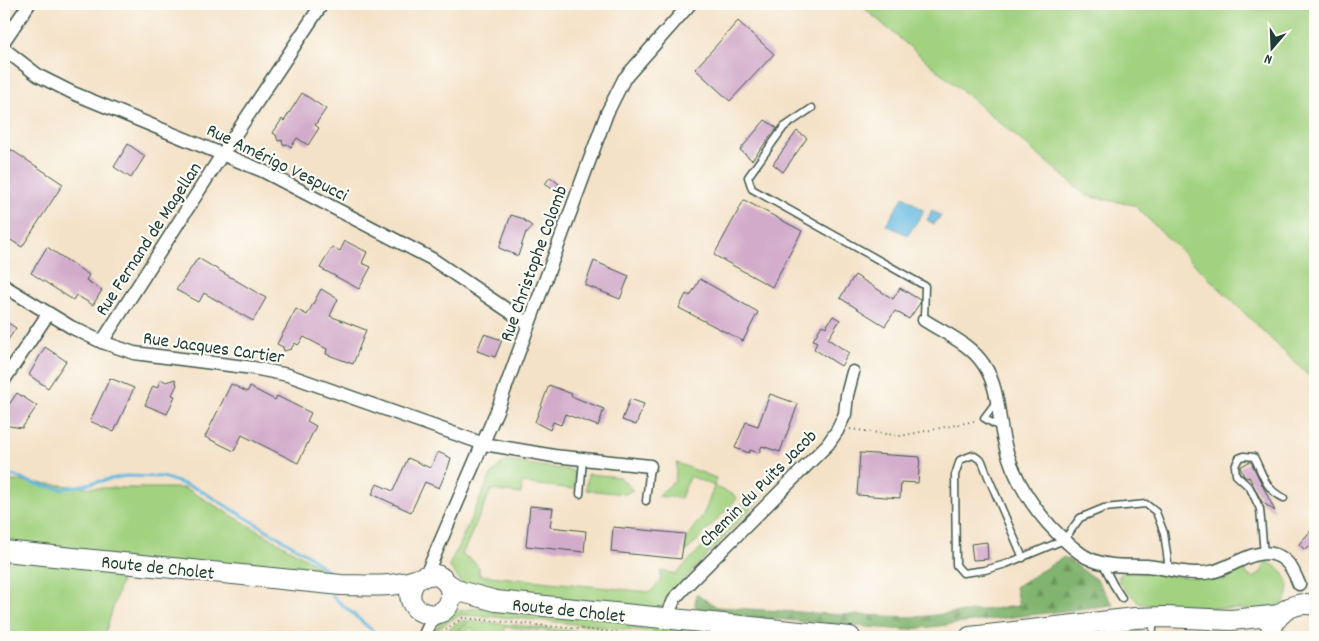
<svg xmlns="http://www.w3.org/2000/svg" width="1319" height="641" font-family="Dekko,sans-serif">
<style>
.grass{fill:#a2d280;stroke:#60885a}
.forest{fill:url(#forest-firs);stroke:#507851}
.water{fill:#65bae1;stroke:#427c8a}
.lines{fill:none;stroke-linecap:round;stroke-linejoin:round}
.stream{stroke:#65bae1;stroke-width:3}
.building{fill:#d2abca}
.lane-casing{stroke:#3f564a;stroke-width:9}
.street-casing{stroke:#3f564a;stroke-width:15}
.primary-casing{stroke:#3f564a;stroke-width:22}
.path{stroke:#3f564a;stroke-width:2;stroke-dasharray:1 4;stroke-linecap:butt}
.lane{stroke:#fff;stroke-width:6}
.street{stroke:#fff;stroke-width:12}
.primary{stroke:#fff;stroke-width:20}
.labels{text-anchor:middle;stroke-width:4.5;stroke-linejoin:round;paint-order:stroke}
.street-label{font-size:19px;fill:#1f3d34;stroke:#fdfcf7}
</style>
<defs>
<pattern id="forest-firs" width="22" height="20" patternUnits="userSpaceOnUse" patternTransform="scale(1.25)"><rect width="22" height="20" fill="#81b46e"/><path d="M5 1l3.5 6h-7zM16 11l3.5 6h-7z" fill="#69945b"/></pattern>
</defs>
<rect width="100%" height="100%" fill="#fdfcf7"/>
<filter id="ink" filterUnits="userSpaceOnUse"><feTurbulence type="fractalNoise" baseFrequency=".02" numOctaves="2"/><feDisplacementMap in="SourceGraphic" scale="10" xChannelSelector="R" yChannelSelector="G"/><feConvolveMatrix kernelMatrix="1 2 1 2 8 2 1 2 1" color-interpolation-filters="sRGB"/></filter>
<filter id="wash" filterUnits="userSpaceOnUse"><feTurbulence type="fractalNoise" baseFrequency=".0096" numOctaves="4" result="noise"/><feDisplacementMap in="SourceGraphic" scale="20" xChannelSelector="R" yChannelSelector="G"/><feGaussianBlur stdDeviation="1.12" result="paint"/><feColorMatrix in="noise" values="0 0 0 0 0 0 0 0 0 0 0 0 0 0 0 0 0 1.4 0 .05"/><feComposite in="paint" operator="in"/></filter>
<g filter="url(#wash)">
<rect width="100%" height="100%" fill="#f4e2c8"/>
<g class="grass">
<path d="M862,4H1315V382L1134,205L1087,196L866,10Z"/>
<path d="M507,461L575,471L574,489L522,483L521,494L491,490L462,555L472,560L479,567V575L650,592L660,582L661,571L676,574L754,492L762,497L677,587L664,604L656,611L484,593L461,582L449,566L490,477L501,464Z"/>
<path d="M677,463L716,478L714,486L734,495L737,499L686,552C684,534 696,527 704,513C708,504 711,495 714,486L690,476L681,498L657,496L675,481Z"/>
<path d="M588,474L620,477L633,490L625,494L586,490Z"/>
<path d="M4,480L95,488H185L339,578H122L104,637H4Z"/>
<path d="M1266,561C1271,564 1276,566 1280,570C1289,577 1292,595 1283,603C1278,608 1271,608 1264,610L1157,606L1139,603L1119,583V576L1123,572C1158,573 1192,579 1226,580L1242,567L1249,576L1254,578L1262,571Z"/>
<path d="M477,608L530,611L785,637H703L516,618L461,615L449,621L434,632C445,612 457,611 477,608Z"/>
<path d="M464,620L633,637H607L505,627L504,637H480L471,628L464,635L466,637H449L468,623H466L447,637H440L457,623Z"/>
<path d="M1124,627L1137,629L1142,632L1144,637H1035Z"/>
<path d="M1196,627L1198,630H1215L1250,635L1252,637H1157L1162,631Z"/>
</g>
<path class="forest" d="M1064,557L1097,580L1113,605L905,630L701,613L695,605L696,594L717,607L829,614L917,617L1019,606L1015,587Z"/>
<g class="water">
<path d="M904,196L924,211L908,235L886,225Z"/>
<path d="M932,210L941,216L934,224L927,220Z"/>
</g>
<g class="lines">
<g class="stream">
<path d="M4,472L35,484L63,489L125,476L163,477L198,489L305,553L331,573"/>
<path d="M332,596L380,637"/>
</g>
</g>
<g id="blocks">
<g class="building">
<path d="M738,21L774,54L730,101L695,69Z"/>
<path d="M302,93L326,109L315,125L319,128L308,145L297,138L291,147L287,144L283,145L282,140L278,141L276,135L273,133L282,119L284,121Z"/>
<path d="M765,120L777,128L752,160L740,150Z"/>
<path d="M797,131L807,138L783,172L773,164Z"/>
<path d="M128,144L145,156L131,178L114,167Z"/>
<path d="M4,145L63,184L22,247L9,239L4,248Z"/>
<path d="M550,177L559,184L554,190L545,184Z"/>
<path d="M744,200L802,231L772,287L714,255Z"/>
<path d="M511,215L521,218L532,226L528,232H526L518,256L499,248Z"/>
<path d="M345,241L367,252L362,263L371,267L359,289L320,268L332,247L340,251Z"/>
<path d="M47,247L89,275L86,280L102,290L93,305L76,295L73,300L31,273Z"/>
<path d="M198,258L266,298L253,321L204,293L199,302L176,290Z"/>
<path d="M594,261L629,276L620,299L585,285Z"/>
<path d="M855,275L893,299L900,288L920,300V303L909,319L895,311L885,326L840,298Z"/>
<path d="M700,279L758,312L743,341L679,308L686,294L690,296Z"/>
<path d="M321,289L338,299L330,316L366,330L353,364L326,354L327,349L304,337L298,345L295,343L291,349L284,351L283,347L277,344L296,309L307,315Z"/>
<path d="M833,316L840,320L828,339L849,353L841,366L814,349L817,342L813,340L822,325L826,327Z"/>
<path d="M4,320L16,328L4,346Z"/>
<path d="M484,334L502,340L495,357L477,351Z"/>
<path d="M45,347L66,361L48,388L29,375Z"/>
<path d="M110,378L134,388L114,432L90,421Z"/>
<path d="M161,379L166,382L175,379L177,385L172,395L175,396L167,414L145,405L153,386L157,388Z"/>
<path d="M231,384L247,392L250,387L275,400L277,396L311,413L307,421L316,426L298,463L242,435L234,451L205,437Z"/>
<path d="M549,385L572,394L571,396L604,409L598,426L565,414L561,425L553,422L550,430L535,422Z"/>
<path d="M17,393L37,406L22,428L4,425V410L7,405L8,406Z"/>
<path d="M770,394L798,404L780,452L762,446L759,453L750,450L749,453L735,448L746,422L758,426Z"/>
<path d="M630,399L644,404L636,425L622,420Z"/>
<path d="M438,452L451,458L448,468L439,488L425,482L411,512L372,494L377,484L393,491L408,458L430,468Z"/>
<path d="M860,453L920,457L918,483L901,482L900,498L857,495Z"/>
<path d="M1249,462H1251L1275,511L1262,502L1249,477L1247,478L1244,476L1240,467Z"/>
<path d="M530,506L553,508L550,527L586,531L584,552L526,546Z"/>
<path d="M1315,526V552L1309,546L1305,550L1299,544Z"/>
<path d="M613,527L685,534L681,559L611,552Z"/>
<path d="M987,542L988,559L973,560L971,544Z"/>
</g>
</g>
</g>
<g filter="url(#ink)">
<use href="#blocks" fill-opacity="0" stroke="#3f564a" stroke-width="1"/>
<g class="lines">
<defs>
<g id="lane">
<path d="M812,108L784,127L748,177L752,189L925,286L924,320"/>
<path d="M996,402L984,418L1001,428"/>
<path d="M580,494L583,460"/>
<path d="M646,501L650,466"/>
<path d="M1264,554L1260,509L1250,488L1236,475L1235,466L1239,458L1244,456L1254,457C1263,474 1265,490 1284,498"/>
<path d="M1023,558L987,474L982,461L973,455L960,460L955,475L956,565L963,573L985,570L1006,564L1064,540L1080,518L1104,508L1146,504L1156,512L1164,533L1169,569"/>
<path d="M1103,564L1113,584L1122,598"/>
<path d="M1152,637L1154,621"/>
</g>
<g id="street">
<path d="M4,41L29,4"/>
<path d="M4,49L39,76L73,93L263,171L432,259L528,324"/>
<path d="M4,286L71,327L102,342L134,353L253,368L288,375L484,444L554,456L650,466"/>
<path d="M924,320C944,333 971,344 984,365C998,386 998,413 1003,437C1012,479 1037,517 1070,545C1075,549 1081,555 1088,558C1108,568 1126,565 1147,566C1168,568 1190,576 1211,572C1232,568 1254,547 1276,555C1289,560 1294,572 1299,584"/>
<path d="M102,342L223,153L322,4"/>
<path d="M4,380L48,314"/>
<path d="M426,575L498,408L607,113L624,79L690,4"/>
<path d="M666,618L675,598L686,586L828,444L837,431L845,414L847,395L853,372"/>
<path d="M424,637L434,615"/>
</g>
<g id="primary">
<path d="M4,551L341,585C365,585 391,588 415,580C425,577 433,570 443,579C448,583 451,590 451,596C447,630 393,612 416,580"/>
<path d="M448,584L459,591L496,601L850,637"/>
<path d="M970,637L1135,618L1165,617L1231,620L1280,615"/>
<path d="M1270,637C1272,614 1293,600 1315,605"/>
</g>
</defs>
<use href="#lane" class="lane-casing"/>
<use href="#street" class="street-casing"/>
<use href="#primary" class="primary-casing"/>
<g class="path">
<path d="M850,429L901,436L975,421"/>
<path d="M438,636L462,618L665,637"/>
</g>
<use href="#lane" class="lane"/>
<use href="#street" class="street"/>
<use href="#primary" class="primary"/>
</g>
</g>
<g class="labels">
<g class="street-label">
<text transform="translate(278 161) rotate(26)" y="7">Rue Amérigo Vespucci</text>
<text transform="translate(147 238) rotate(-57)" y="7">Rue Fernand de Magellan</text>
<text transform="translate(532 263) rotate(-70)" y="7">Rue Christophe Colomb</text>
<text transform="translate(214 346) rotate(8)" y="7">Rue Jacques Cartier</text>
<text transform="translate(757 487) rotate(-45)" y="7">Chemin du Puits Jacob</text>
<text transform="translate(158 566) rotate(6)" y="7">Route de Cholet</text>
<text transform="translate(569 609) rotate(6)" y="7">Route de Cholet</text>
</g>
</g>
<rect width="1319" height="641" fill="none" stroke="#fdfcf7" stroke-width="20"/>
<g transform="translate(1272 48) rotate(199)" stroke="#fdfcf7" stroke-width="4" paint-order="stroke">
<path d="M0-4L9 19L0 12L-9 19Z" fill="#1f3d34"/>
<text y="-8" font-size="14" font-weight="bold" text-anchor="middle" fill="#1f3d34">N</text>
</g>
</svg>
